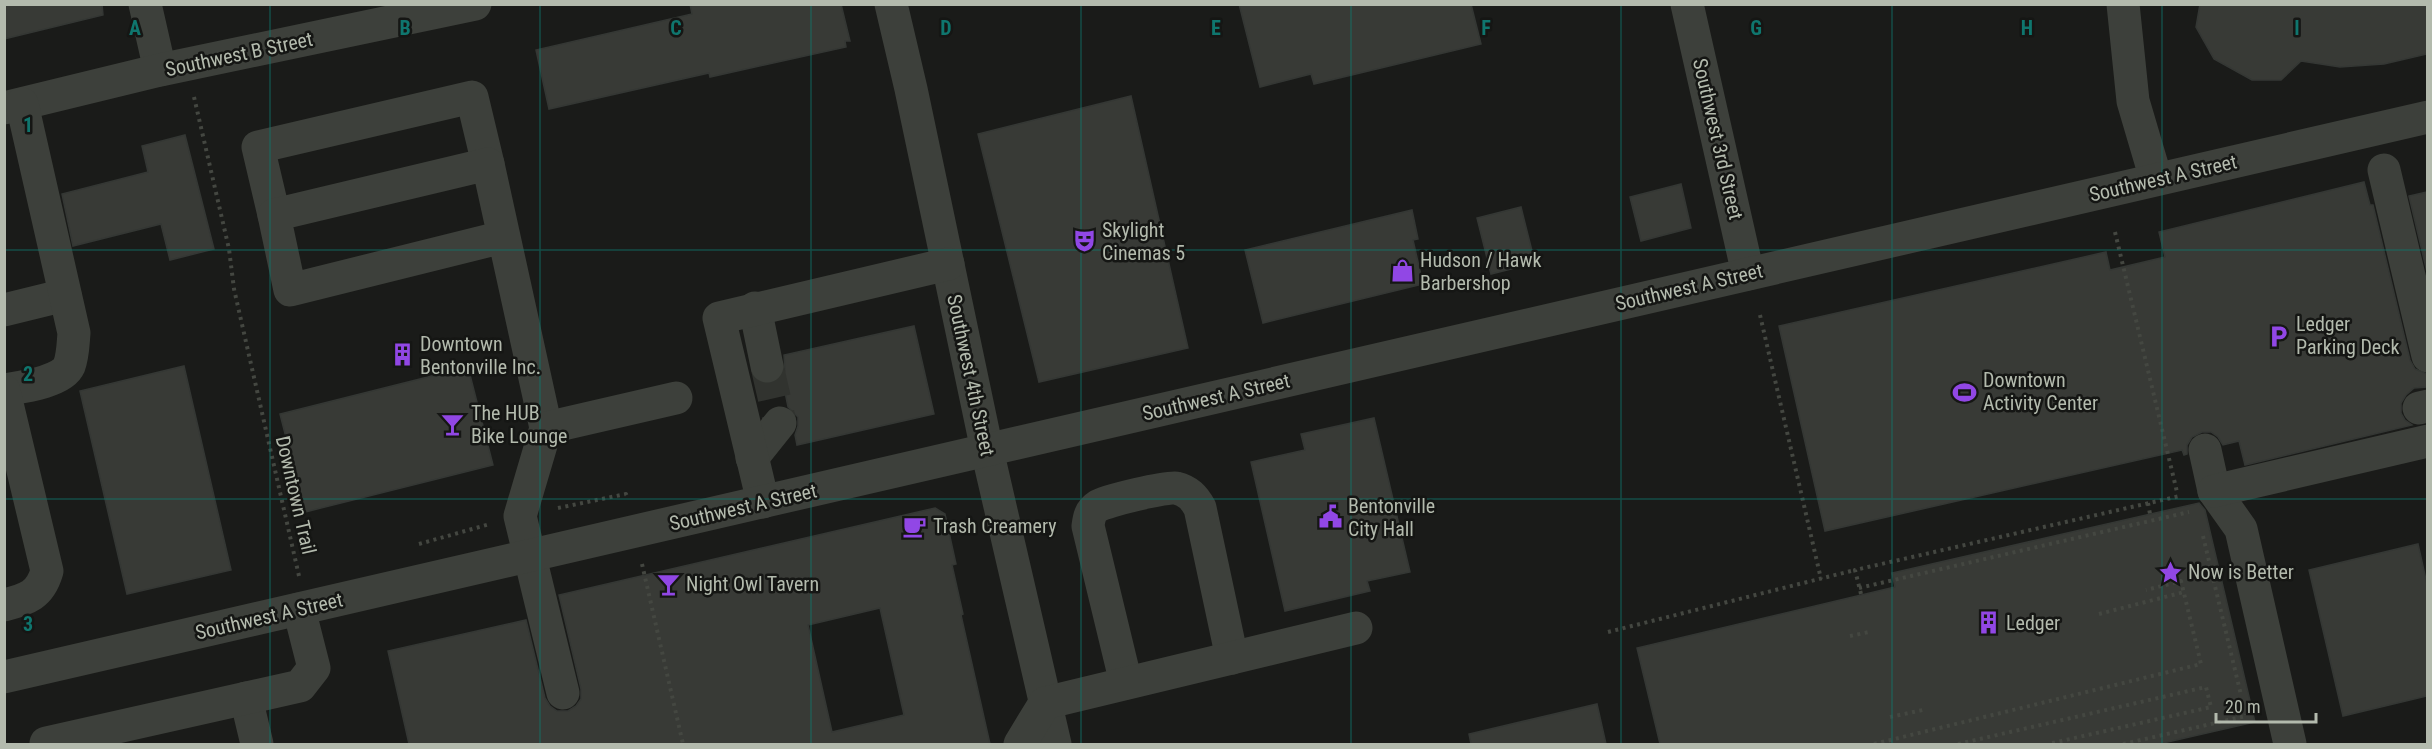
<svg xmlns="http://www.w3.org/2000/svg" width="2432" height="749" font-family="'Roboto Condensed',sans-serif">
<style>
.building{fill:#383a36;stroke:#343734;stroke-width:1.5;fill-rule:evenodd}
.lines{fill:none;stroke-linecap:round;stroke-linejoin:round}
.minor-tunnel{stroke:#31332f;stroke-width:33;stroke-dasharray:33 16;stroke-linecap:butt}
.path{stroke:#444741;stroke-width:4;stroke-dasharray:3 4.5;stroke-linecap:butt}
.minor{stroke:#3d403b;stroke-width:33}
.grid{fill:none;stroke:#0f766e;stroke-width:1.5;stroke-opacity:0.55}
.labels{text-anchor:middle;stroke-width:5;stroke-linejoin:round;paint-order:stroke}
.street-label{font-size:20px;fill:#b3baad;stroke:#151614}
.poi-label{font-size:20px;fill:#b3baad;stroke:#151614;text-anchor:start}
.grid-label{font-size:20px;text-anchor:middle;font-weight:bold;fill:#0f766e;stroke:#151614;stroke-width:5;stroke-linejoin:round;paint-order:stroke}
</style>
<rect width="100%" height="100%" fill="#1a1b19"/>
<g class="building">
<path d="M4,4H102L103,15L4,39Z"/>
<path d="M690,4H841L850,41H845L846,47L710,77L709,73L549,109L536,50L692,14Z"/>
<path d="M1239,4H1471L1481,44L1314,84L1311,74L1260,87Z"/>
<path d="M2200,4H2427V54L2384,64L2340,67L2301,61L2281,80H2252L2214,59L2196,27Z"/>
<path d="M1131,96L1188,348L1039,382L978,134Z"/>
<path d="M185,135L214,249L170,260L161,224L73,246L62,194L148,172L142,146Z"/>
<path d="M2364,182L2370,205H2373L2410,360L2415,369L2427,374V387L2414,388L2406,395L2401,403V413L2405,420L2412,425L2245,465L2239,441L2223,445L2218,437L2211,432H2202L2192,437L2187,445V454L2184,455L2182,450L1825,531L1779,326L2106,252L2110,270L2165,257L2159,232Z"/>
<path d="M1681,184L1691,228L1641,241L1630,197Z"/>
<path d="M2427,192V272L2409,196Z"/>
<path d="M1521,207L1535,263L1491,274L1477,218Z"/>
<path d="M1412,210L1418,239L1413,240L1423,284L1263,323L1245,250Z"/>
<path d="M914,326L934,414L797,445L795,435L798,426V417L788,407L782,377L785,371L784,355Z"/>
<path d="M184,366L231,570L127,594L80,391Z"/>
<path d="M468,367L493,465L305,512L280,414Z"/>
<path d="M1374,418L1410,572L1367,581L1370,591L1285,611L1251,462L1305,450L1301,434Z"/>
<path d="M2199,503L2205,510L2255,722L2159,744H1660L1637,648L1895,587L1892,573Z"/>
<path d="M935,508L945,514L956,564L952,565L963,614L961,615L990,744H409L388,651L526,620L545,698L550,706L557,711H568L576,706L581,699V689L559,595ZM880,608L904,715L832,732L808,625Z"/>
<path d="M2418,544L2427,584V696L2343,716L2309,570Z"/>
<path d="M1597,704L1606,744H1471L1469,734Z"/>
</g>
<g class="lines">
<path class="minor-tunnel" d="M767,366L780,423"/>
<g class="path">
<path d="M194,97L229,249L234,289L299,576"/>
<path d="M2115,232L2177,492"/>
<path d="M1760,315L1821,579"/>
<path d="M2148,503L2150,514"/>
<path d="M558,508L626,494L627,498"/>
<path d="M2203,536L2241,695"/>
<path d="M419,544L490,524"/>
<path d="M642,564L683,744"/>
<path d="M1859,588L2189,512"/>
<path d="M1861,594L1855,570L2180,496"/>
<path d="M2099,614L2184,592"/>
<path d="M1608,632L1855,570"/>
<path d="M1850,636L1869,632"/>
<path d="M1890,717L1923,710"/>
<path d="M1874,744L2201,664L2181,581L2146,590"/>
<path d="M1958,744L2206,687L2211,707L2048,744"/>
<path d="M2123,744L2246,716V714"/>
</g>
<g class="minor">
<path d="M145,4L160,70"/>
<path d="M891,4L911,89L987,450L1055,744"/>
<path d="M1687,4L1748,274"/>
<path d="M2123,4L2133,101L2156,179"/>
<path d="M4,108L160,70L475,4"/>
<path d="M2384,170L2428,356"/>
<path d="M274,215L258,147L472,97L488,164"/>
<path d="M503,237L290,290L274,215L488,164L546,428L520,516L563,693"/>
<path d="M755,308L767,366"/>
<path d="M4,310L65,295"/>
<path d="M4,390C21,387 62,382 69,366C73,356 73,344 74,333L22,104"/>
<path d="M4,391L47,571C40,595 28,599 4,605"/>
<path d="M2419,408L2428,406"/>
<path d="M546,428L676,398"/>
<path d="M2205,450L2214,491L2241,529L2290,744"/>
<path d="M752,458L780,423"/>
<path d="M2214,491L2428,441"/>
<path d="M763,502L719,318L948,264"/>
<path d="M4,677L2428,117"/>
<path d="M1126,683L1088,526C1089,518 1090,511 1098,506C1105,501 1169,486 1176,488C1188,491 1194,497 1200,508L1232,658"/>
<path d="M246,698L257,744"/>
<path d="M46,743L300,686L314,668L299,609"/>
<path d="M1020,744L1045,703L1356,628"/>
</g>
</g>
<path class="grid" d="M270,4V744M540,4V744M811,4V744M1081,4V744M1351,4V744M1621,4V744M1892,4V744M2162,4V744M4,250H2428M4,499H2428"/>
<defs>
<symbol id="theatre-bare" viewBox="-9 -9 18 18"><path d="M-5-5.5Q0-4 5-5.5V0Q5 5 0 6Q-5 5-5 0ZM-3.3-2.5H-1v1.5H-3.3ZM1-2.5H3.3v1.5H1ZM-2.8 1Q0 5.5 2.8 1Z" fill="#9147e5" stroke="#151614" stroke-width="2.5" paint-order="stroke"/></symbol>
<symbol id="shop-bare" viewBox="-9 -9 18 18"><path d="M-5-2.5h2.3a2.7 3.5 0 0 1 5.4 0H5L5.5 6h-11ZM-1.5-2.5h3a1.5 2.3 0 0 0-3 0Z" fill="#9147e5" stroke="#151614" stroke-width="2.5" paint-order="stroke"/></symbol>
<symbol id="parking-bare" viewBox="-9 -9 18 18"><path d="M-3.5-5.5H1a3.5 3.5 0 0 1 0 7H-1V5.5H-3.5ZM-1-3.4V-.6H.8a1.4 1.4 0 0 0 0-2.8Z" fill="#9147e5" stroke="#151614" stroke-width="2.5" paint-order="stroke"/></symbol>
<symbol id="building-bare" viewBox="-9 -9 18 18"><path d="M-4-6H4V6H1V3H-1V6H-4ZM-2.5-4.3h1.7v1.8h-1.7ZM.8-4.3h1.7v1.8H.8ZM-2.5-1h1.7V.8h-1.7ZM.8-1h1.7V.8H.8Z" fill="#9147e5" stroke="#151614" stroke-width="2.5" paint-order="stroke"/></symbol>
<symbol id="stadium-bare" viewBox="-9 -9 18 18"><path d="M0-5a6.5 5 0 1 0 0 10a6.5 5 0 1 0 0-10ZM-3.5-1.8h7v3.6h-7Z" fill="#9147e5" stroke="#151614" stroke-width="2.5" paint-order="stroke"/></symbol>
<symbol id="bar-bare" viewBox="-9 -9 18 18"><path d="M-6-5H6L.8 .8V4.5H3.5V6h-7V4.5H-.8V.8Z" fill="#9147e5" stroke="#151614" stroke-width="2.5" paint-order="stroke"/></symbol>
<symbol id="civic-bare" viewBox="-9 -9 18 18"><path d="M-.6-6.5H3V-4.5H.6V-3L4-1V1h2V6H-6V1h2V-1L-.6-3ZM-1.2 2.5V6h2.4V2.5Z" fill="#9147e5" stroke="#151614" stroke-width="2.5" paint-order="stroke"/></symbol>
<symbol id="cafe-bare" viewBox="-9 -9 18 18"><path d="M-5.5-4.5H6V0H3Q3 3.5 0 3.5H-2.5Q-5.5 3.5-5.5 0ZM3-3.2v2h1.7v-2ZM-6 4.5H4V6H-6Z" fill="#9147e5" stroke="#151614" stroke-width="2.5" paint-order="stroke"/></symbol>
<symbol id="sight-bare" viewBox="-9 -9 18 18"><path d="M0-6L1.8-2.2L6-1.7L2.9 1.2L3.7 5.4L0 3.3L-3.7 5.4L-2.9 1.2L-6-1.7L-1.8-2.2Z" fill="#9147e5" stroke="#151614" stroke-width="2.5" paint-order="stroke"/></symbol>
</defs>
<g fill-rule="evenodd">
<use href="#theatre-bare" x="1068" y="224" width="33" height="33"/>
<use href="#shop-bare" x="1386" y="254" width="33" height="33"/>
<use href="#parking-bare" x="2262" y="320" width="33" height="33"/>
<use href="#building-bare" x="386" y="338" width="33" height="33"/>
<use href="#stadium-bare" x="1948" y="376" width="33" height="33"/>
<use href="#bar-bare" x="436" y="408" width="33" height="33"/>
<use href="#civic-bare" x="1314" y="500" width="33" height="33"/>
<use href="#cafe-bare" x="898" y="510" width="33" height="33"/>
<use href="#sight-bare" x="2154" y="556" width="33" height="33"/>
<use href="#bar-bare" x="652" y="568" width="33" height="33"/>
<use href="#building-bare" x="1972" y="606" width="33" height="33"/>
</g>
<g class="labels">
<g class="street-label">
<text transform="translate(239 54) rotate(-12)" y="7">Southwest B Street</text>
<text transform="translate(1718 139) rotate(77)" y="7">Southwest 3rd Street</text>
<text transform="translate(2163 178) rotate(-13)" y="7">Southwest A Street</text>
<text transform="translate(1689 287) rotate(-13)" y="7">Southwest A Street</text>
<text transform="translate(971 375) rotate(78)" y="7">Southwest 4th Street</text>
<text transform="translate(1216 397) rotate(-13)" y="7">Southwest A Street</text>
<text transform="translate(296 495) rotate(77)" y="7">Downtown Trail</text>
<text transform="translate(743 507) rotate(-13)" y="7">Southwest A Street</text>
<text transform="translate(269 616) rotate(-13)" y="7">Southwest A Street</text>
</g>
<g class="poi-label">
<text x="1102" y="237">Skylight<tspan x="1102" dy="23">Cinemas 5</tspan></text>
<text x="1420" y="267">Hudson / Hawk<tspan x="1420" dy="23">Barbershop</tspan></text>
<text x="2296" y="331">Ledger<tspan x="2296" dy="23">Parking Deck</tspan></text>
<text x="420" y="351">Downtown<tspan x="420" dy="23">Bentonville Inc.</tspan></text>
<text x="1983" y="387">Downtown<tspan x="1983" dy="23">Activity Center</tspan></text>
<text x="471" y="420">The HUB<tspan x="471" dy="23">Bike Lounge</tspan></text>
<text x="1348" y="513">Bentonville<tspan x="1348" dy="23">City Hall</tspan></text>
<text x="933" y="533">Trash Creamery</text>
<text x="2188" y="579">Now is Better</text>
<text x="686" y="591">Night Owl Tavern</text>
<text x="2006" y="630">Ledger</text>
</g>
</g>
<g class="grid-label">
<text x="135" y="35">A</text>
<text x="405" y="35">B</text>
<text x="676" y="35">C</text>
<text x="946" y="35">D</text>
<text x="1216" y="35">E</text>
<text x="1486" y="35">F</text>
<text x="1756" y="35">G</text>
<text x="2027" y="35">H</text>
<text x="2297" y="35">I</text>
<text x="28" y="132">1</text>
<text x="28" y="381">2</text>
<text x="28" y="631">3</text>
</g>
<rect width="2432" height="749" fill="none" stroke="#b3baad" stroke-width="12"/>
<path d="M2216 713v9h100v-9" fill="none" stroke="#b3baad" stroke-width="3"/>
<text x="2225" y="713" font-size="18" fill="#b3baad" stroke="#151614" stroke-width="4.5" paint-order="stroke">20 m</text>
</svg>
